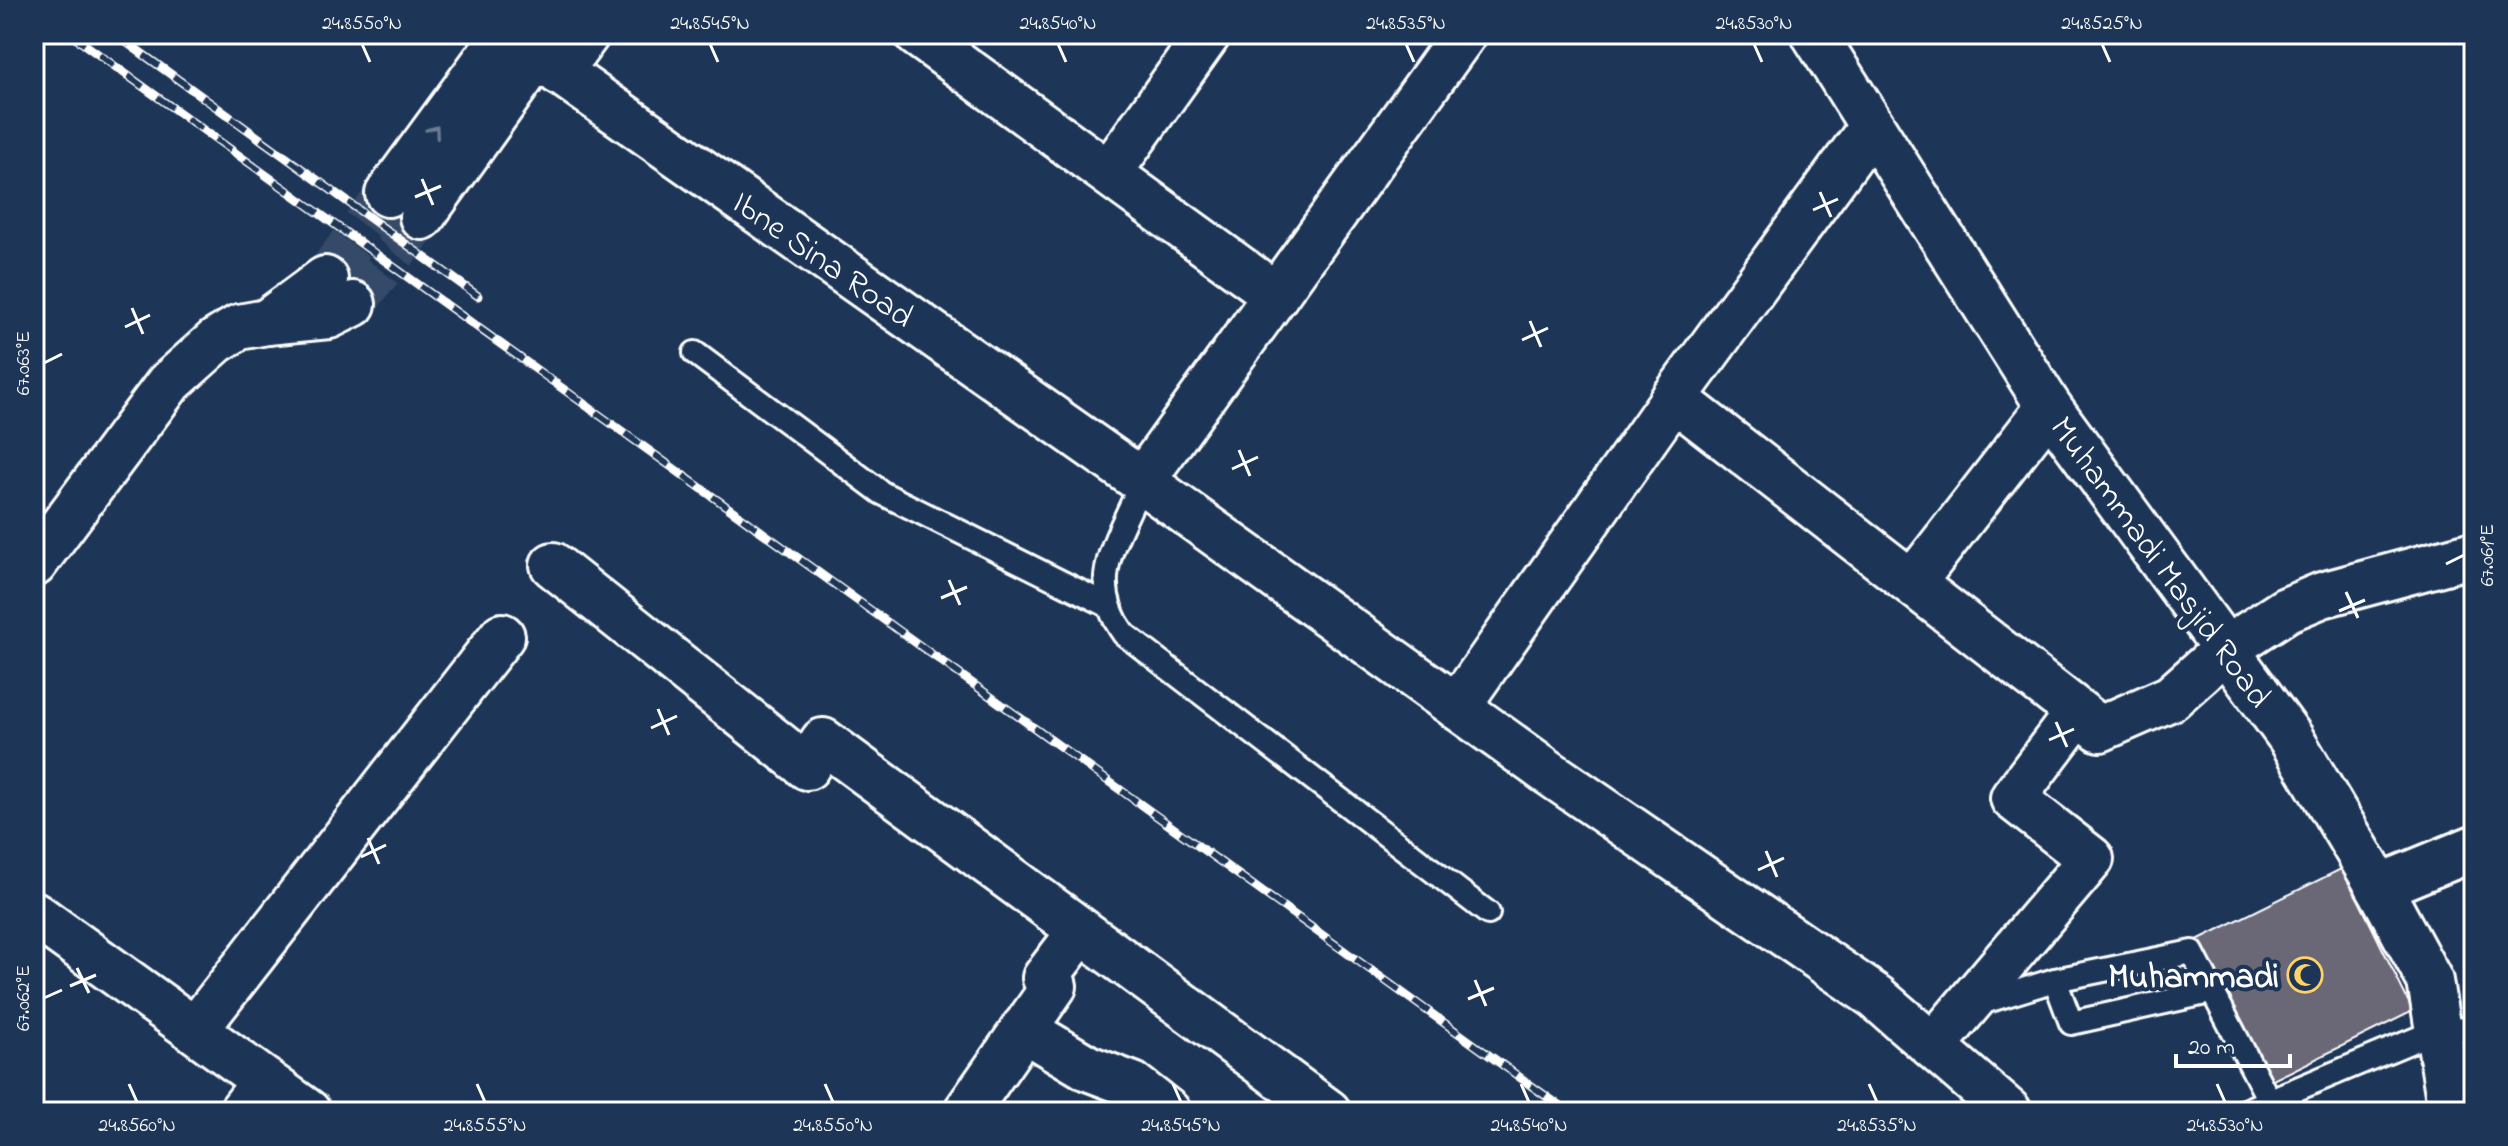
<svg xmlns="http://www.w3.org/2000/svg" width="2508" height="1146" font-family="'Indie Flower',sans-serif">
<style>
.building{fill:#6b6777;stroke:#fff;stroke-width:2}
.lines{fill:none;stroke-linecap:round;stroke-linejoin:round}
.street-tunnel{stroke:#344968;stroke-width:44;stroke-dasharray:44 22;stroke-linecap:butt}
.lane-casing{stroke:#fff;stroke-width:28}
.street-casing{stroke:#fff;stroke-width:50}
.secondary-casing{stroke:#fff;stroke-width:50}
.lane{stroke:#1d3557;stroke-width:22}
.street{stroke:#1d3557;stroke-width:44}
.secondary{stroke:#1d3557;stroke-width:44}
.rail-casing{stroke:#fff;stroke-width:9}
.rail{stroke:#1d3557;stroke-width:6;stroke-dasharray:18;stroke-linecap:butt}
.oneway{stroke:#6c7c92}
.ticks{fill:none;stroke:#fff;stroke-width:3}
.labels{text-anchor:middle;stroke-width:8;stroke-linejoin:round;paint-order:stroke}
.street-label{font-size:34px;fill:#fff;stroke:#1d3557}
.poi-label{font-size:34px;font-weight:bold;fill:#fff;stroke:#1d3557;text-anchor:end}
.neatline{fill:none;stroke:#fff;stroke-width:3}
.ticks-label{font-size:20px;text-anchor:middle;fill:#fff}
</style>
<rect width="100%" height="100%" fill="#1d3557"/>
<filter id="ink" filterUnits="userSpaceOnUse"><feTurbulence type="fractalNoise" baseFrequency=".0125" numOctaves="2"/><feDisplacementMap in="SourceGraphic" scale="16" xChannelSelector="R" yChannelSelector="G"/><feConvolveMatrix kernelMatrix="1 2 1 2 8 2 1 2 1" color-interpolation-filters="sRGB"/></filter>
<g filter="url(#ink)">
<path class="building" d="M2343,868L2413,1011L2267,1083L2197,940Z"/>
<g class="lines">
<g class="street-tunnel">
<path d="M325,279L388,194"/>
<path d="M353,304L422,217"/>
</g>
<defs>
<g id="lane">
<path d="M695,353L882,493L1107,605"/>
<path d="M1142,481C1119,539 1084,578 1124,634L1488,913"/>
<path d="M2055,980L2192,952L2275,1112"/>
<path d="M1977,1004L2055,980L2071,1023L2210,992"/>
<path d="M2242,1112L2438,1030L2474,1029"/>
</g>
<g id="street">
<path d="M917,34L1276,295"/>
<path d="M1814,34L2049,407L2290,737L2379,887L2430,981L2451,1112"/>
<path d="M559,72L587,34"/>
<path d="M1109,173L1208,34"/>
<path d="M388,194L505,34"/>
<path d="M422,217L537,56"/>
<path d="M267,322L329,316L353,304"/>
<path d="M1674,398L2100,729L2171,698L2226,649L2286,610L2322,595L2474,554"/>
<path d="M1142,481L1548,772L1876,997L2009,1112"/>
<path d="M34,564L168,384L216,341L239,327L267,322L325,279"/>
<path d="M553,565L807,767L823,741L1328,1112"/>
<path d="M1914,581L2049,407"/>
<path d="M1457,707L1674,398L1871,128"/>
<path d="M2379,887L2474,848"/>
<path d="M34,914L308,1112"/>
<path d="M1023,1029L1088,1068L1133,1085L1168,1112"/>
<path d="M195,1030L502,636"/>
<path d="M1933,1046L2091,859L2013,798L2077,713"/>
<path d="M241,1112L265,1081"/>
<path d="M966,1112L1054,986L1045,978L1080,932"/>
</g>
<path id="secondary" d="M506,34L1142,481L1464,34"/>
</defs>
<use href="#lane" class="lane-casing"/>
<use href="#street" class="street-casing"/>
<use href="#secondary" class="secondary-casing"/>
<use href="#lane" class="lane"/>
<use href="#street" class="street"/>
<use href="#secondary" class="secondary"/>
<defs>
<g id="rail">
<path d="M70,34L1568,1112"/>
<path d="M115,34L478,296"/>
</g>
</defs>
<use href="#rail" class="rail-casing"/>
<use href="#rail" class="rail"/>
</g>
<defs><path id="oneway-chevron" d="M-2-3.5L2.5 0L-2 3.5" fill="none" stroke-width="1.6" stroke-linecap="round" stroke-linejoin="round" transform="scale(2)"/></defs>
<use class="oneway" href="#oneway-chevron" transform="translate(434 131) rotate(-54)"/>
</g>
<path class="ticks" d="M362,44L370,62M710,44L718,62M1058,44L1066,62M1406,44L1414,62M1754,44L1762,62M2102,44L2110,62M422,179L433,205M1820,192L1831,217M415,197L441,186M1813,210L1838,199M132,308L143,334M1530,321L1541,347M125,327L150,315M1522,340L1548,328M44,363L62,354M1239,450L1250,476M1232,469L1258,457M2446,564L2464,555M949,580L960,605M2346,592L2358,618M941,598L967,587M2339,611L2365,600M658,709L669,735M2056,722L2067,747M651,728L677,716M2049,740L2074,729M368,838L379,864M1766,851L1777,877M361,857L386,845M1758,870L1784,858M77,968L89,993M1475,980L1486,1006M70,986L96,975M44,998L62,990M1468,999L1494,988M129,1084L137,1102M477,1084L485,1102M825,1084L833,1102M1173,1084L1181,1102M1521,1084L1529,1102M1869,1084L1877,1102M2217,1084L2225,1102"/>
<defs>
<symbol id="mosque-ring" viewBox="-11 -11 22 22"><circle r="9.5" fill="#1d3557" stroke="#ffd166" stroke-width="1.5"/><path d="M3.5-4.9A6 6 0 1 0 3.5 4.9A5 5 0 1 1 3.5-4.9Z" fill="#ffd166"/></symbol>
</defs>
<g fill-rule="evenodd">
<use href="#mosque-ring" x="2285" y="955" width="40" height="40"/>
</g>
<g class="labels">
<g class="street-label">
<text transform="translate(824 258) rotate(35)" y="12">Ibne Sina Road</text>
<text transform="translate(2162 561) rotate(54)" y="12">Muhammadi Masjid Road</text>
</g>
<g class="poi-label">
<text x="2279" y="987">Muhammadi</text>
</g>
</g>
<rect width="2508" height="1146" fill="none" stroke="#1d3557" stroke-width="88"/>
<path d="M2176 1054v12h114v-12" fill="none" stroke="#ffffff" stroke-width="4"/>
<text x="2188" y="1054" font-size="24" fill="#ffffff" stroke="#1d3557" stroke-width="6" paint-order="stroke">20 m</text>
<rect x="44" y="44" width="2420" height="1058" class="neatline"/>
<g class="ticks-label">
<text x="362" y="29">24.8550°N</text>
<text x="710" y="29">24.8545°N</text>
<text x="1058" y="29">24.8540°N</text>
<text x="1406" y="29">24.8535°N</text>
<text x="1754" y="29">24.8530°N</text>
<text x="2102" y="29">24.8525°N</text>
<text transform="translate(22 363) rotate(-90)" y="7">67.063°E</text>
<text transform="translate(2486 555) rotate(-90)" y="7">67.061°E</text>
<text transform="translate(22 998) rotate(-90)" y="7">67.062°E</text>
<text x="137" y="1131">24.8560°N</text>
<text x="485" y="1131">24.8555°N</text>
<text x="833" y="1131">24.8550°N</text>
<text x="1181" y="1131">24.8545°N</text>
<text x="1529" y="1131">24.8540°N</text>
<text x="1877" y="1131">24.8535°N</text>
<text x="2225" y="1131">24.8530°N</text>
</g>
</svg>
